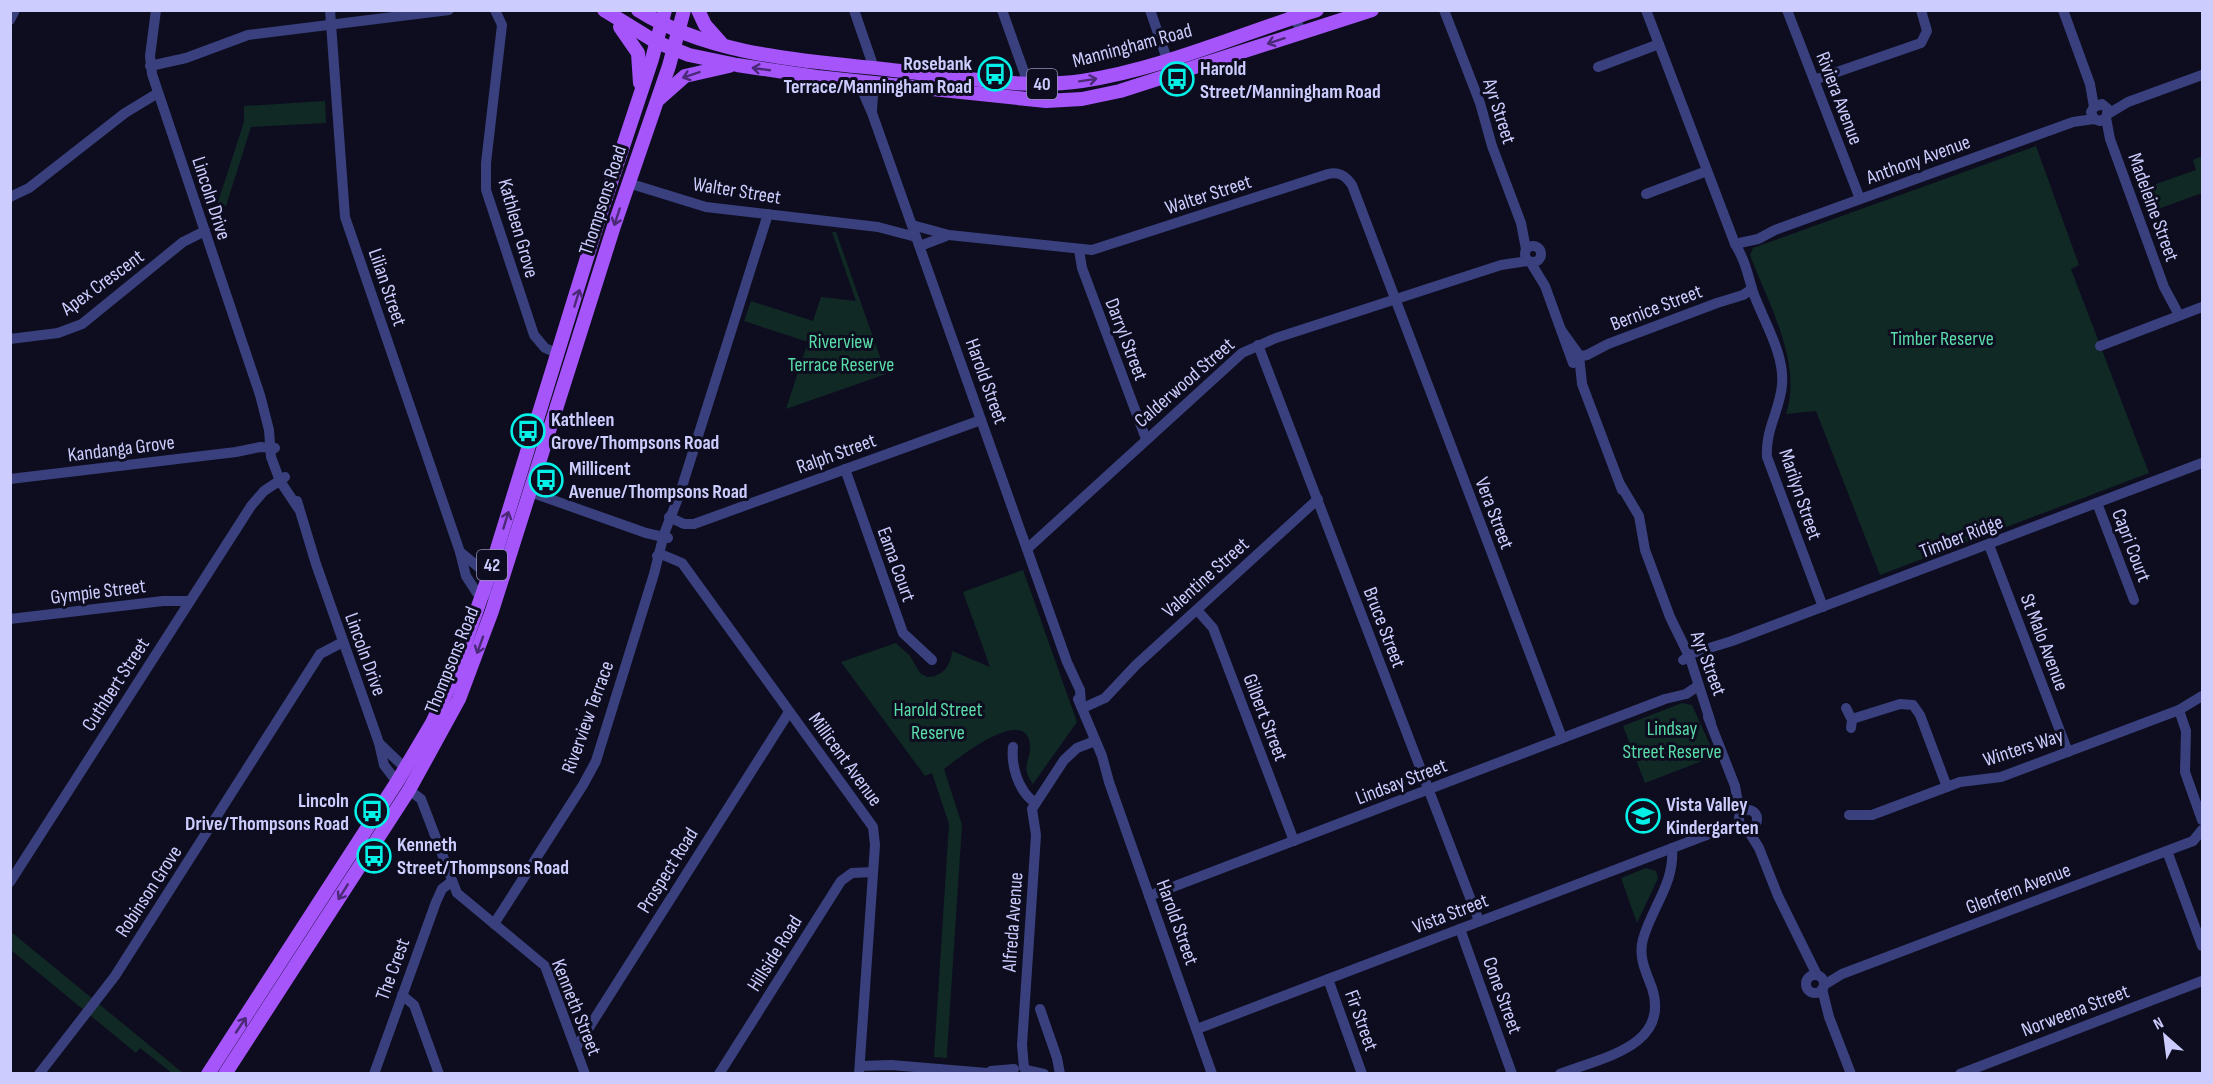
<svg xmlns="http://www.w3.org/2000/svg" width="2213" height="1084" font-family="'Sofia Sans Condensed',sans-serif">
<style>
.green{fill:#102924}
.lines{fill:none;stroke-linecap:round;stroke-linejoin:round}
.minor{stroke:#39407d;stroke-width:10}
.major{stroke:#a655fb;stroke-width:14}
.oneway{stroke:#4a2a77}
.labels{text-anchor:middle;stroke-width:6;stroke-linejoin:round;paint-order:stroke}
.shield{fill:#0d0d1f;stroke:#9393bb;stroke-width:1.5}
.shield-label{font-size:18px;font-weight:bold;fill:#cccdfe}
.street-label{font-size:20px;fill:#cccdfe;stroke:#0d0d1f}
.poi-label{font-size:20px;font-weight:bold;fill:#cccdfe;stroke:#0d0d1f;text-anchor:start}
.park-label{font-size:20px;fill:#5adca9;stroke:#0d0d1f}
</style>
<rect width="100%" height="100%" fill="#0d0d1f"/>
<g class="green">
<path d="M325,101L326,123L251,127L226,206L217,205L244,122V106Z"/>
<path d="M2036,146L2079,265L2071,269L2149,473L1880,575L1816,411L1786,414C1803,363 1768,303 1750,255L1753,248Z"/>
<path d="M2202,156V193L2147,213L2139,190L2196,170L2193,160Z"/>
<path d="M832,232H836L886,374L786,409L808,342L744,321L751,301L813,321L821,297L856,301Z"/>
<path d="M1023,570L1077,722L1033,784C1019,765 1032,761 1030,744C1025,704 956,760 944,769L962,825L947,1053V1058L934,1057L949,824L932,773L925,776L841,662L896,643L910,656L920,673L927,677C942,677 951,666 952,651L990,667L963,592Z"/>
<path d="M1682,703L1692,705L1715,756L1645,783L1623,726Z"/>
<path d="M1646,868L1656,871L1658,878L1637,923L1621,878Z"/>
<path d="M10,931L183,1073H172L140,1048L136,1053L11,950Z"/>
</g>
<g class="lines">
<g class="minor">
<path d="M156,10L150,56L152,74L260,395L269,430L271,457L280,481L298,508"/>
<path d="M330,10L345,217L460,552L466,576L477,593L489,594"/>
<path d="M495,10L502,25L486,163V190L534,335L545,348L559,354"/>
<path d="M854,10L874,68"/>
<path d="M1002,10L1028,83"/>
<path d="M1150,10L1167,59"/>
<path d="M1290,10L1302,32"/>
<path d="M1444,10L1480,103L1492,146L1521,223L1526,249"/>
<path d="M1646,10L1735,244C1745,260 1748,275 1753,292C1763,320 1785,354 1782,385C1780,410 1765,430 1767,457L1823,607"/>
<path d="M1787,10L1860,199"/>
<path d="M2063,10L2090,84L2094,107"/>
<path d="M10,20L15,10"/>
<path d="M150,66L186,58L248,35L449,10"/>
<path d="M1598,67L1659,44"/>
<path d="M1814,80L1921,43L1927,31L1921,10"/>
<path d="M858,81L872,113L1067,662L1080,690L1081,703"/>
<path d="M872,110L873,95L881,84"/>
<path d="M2108,114L2128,102L2202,75"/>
<path d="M2106,118L2100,121L2094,119L2091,112L2094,107L2102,104L2108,109L2106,118L2110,139L2164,287L2179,315"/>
<path d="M628,183L706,207L878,227L916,237"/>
<path d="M1646,194L1707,171"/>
<path d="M10,197L29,188L125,113L158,93"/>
<path d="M912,225L949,235L1092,250L1328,174C1339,171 1346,176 1352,185L1562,738"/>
<path d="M1735,244L1758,239L1775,230L2073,122L2094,119"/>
<circle cx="1533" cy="254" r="8"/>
<path d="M920,246L946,236"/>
<path d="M1079,250L1082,268L1146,439"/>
<path d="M1531,263L1545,286L1573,363"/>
<path d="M1561,330L1579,355L1582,384L1622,490"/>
<path d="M10,339L58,333L82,324L183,242L205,231"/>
<path d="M1258,345L1479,921"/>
<path d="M2100,346L2202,307"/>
<path d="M1572,358L1587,355L1608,344L1717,303L1743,295L1752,289"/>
<path d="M845,469L903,633L932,660"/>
<path d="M10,479L236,452L260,447L275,448"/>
<path d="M1620,484L1639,516L1645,550L1670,617L1690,658L1711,723"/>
<path d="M530,492L646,533L668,538"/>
<path d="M297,501L316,564L379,743L384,765L397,782"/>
<path d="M2097,503L2134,600"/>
<path d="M669,517L684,524H694L981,420"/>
<path d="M1989,545L2068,752"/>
<path d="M1027,549L1242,353L1276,338L1501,265L1528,261"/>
<path d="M460,552L492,578"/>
<path d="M657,556L663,555L682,563L873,827L875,845L859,1074"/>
<path d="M1197,610L1213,628L1294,841"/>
<path d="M10,619L163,601H190"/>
<path d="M1683,660L1693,653L1732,641L2202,463"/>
<path d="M1078,699L1102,756L1109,782L1212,1074"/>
<path d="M1083,708L1105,698L1136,665L1318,499"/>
<path d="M1846,708L1852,720L1851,728"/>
<path d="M2179,710L2186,731L2185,772L2202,820"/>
<path d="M1708,717L1735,786L1740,814"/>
<path d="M1852,719L1900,704L1913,705L1920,715L1947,787"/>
<path d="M379,743L405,768"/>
<path d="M1013,747C1011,766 1018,790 1034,802"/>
<path d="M409,790L421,799L457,893L545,966L585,1074"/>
<circle cx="1748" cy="819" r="9"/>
<path d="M1849,815H1872L1960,782L2001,777L2179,710L2202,696"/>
<path d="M1746,827L1759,848L1778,896L1817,975"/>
<path d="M2167,851L2202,946"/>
<path d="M10,882L251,506L264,491L285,477"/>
<path d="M1149,896L1665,699L1686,694L1698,686"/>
<path d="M494,924L583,785L596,761L654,574L664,534L680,493L768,214"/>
<path d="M1460,929L1512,1074"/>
<circle cx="1815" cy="984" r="9"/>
<path d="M1328,979L1362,1074"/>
<path d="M1824,985L1842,974L2193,841L2202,830"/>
<path d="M1822,989L1829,1017L1851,1074"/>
<path d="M402,995L414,1005L439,1074"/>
<path d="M1040,1009L1057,1058L1060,1074"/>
<path d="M1197,1029L1717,831L1743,826"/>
<path d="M576,1048L789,712"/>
<path d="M860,1066L891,1065L999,1074"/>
<path d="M1024,1068L1022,1045L1036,835L1032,809L1064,760L1077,748L1095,741"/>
<path d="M1026,1070L1044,1074"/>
<path d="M991,1071L1014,1069"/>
<path d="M39,1074L115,976L320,654L343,642"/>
<path d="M374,1074L436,902L442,889L451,882"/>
<path d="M719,1074L841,881L852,873L873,872"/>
<path d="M1560,1074C1600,1058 1671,1047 1652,988C1646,972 1638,957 1643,939C1652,907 1675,883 1672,848"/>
<path d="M1960,1074L2202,981"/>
</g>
<g class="major">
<path d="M604,10L656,42L689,55L737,65L817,77L1046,101L1082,99L1120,91L1372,10"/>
<path d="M638,10C717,60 821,61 910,72C967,78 1025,89 1082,81C1162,69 1240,34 1317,10"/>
<path d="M698,10L705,25L721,43"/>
<path d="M620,27L638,53L640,83"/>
<path d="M659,99L685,76L729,66"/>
<path d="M208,1074L397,782L432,723L452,681L489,575L598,222L652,59L665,10"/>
<path d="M225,1074L409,790L459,699L492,611L614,226L669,66L684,10"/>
</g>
</g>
<defs><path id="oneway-shaft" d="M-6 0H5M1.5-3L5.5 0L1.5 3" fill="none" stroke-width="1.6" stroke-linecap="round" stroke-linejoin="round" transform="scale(1.5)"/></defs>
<g class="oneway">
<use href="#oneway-shaft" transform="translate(1276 41) rotate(162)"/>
<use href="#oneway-shaft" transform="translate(761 69) rotate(-172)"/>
<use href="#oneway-shaft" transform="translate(691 75) rotate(161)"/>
<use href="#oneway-shaft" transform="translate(1088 80) rotate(-9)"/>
<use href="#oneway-shaft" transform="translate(617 217) rotate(108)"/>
<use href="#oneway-shaft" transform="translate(577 298) rotate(-73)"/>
<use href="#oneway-shaft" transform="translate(506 520) rotate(-73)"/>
<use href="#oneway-shaft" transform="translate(480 645) rotate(110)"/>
<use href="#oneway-shaft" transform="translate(343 892) rotate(122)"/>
<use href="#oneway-shaft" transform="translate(241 1025) rotate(-56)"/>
</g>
<defs>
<symbol id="bus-ring" viewBox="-11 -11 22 22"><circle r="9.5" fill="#0d0d1f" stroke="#05f1e7" stroke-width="1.5"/><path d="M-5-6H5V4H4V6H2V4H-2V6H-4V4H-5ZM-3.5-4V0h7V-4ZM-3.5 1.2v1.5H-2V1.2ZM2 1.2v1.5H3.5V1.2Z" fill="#05f1e7"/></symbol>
<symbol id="school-ring" viewBox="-11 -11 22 22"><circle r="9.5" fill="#0d0d1f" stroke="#05f1e7" stroke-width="1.5"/><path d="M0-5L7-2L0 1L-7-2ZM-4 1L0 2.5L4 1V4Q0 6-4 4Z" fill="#05f1e7"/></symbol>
</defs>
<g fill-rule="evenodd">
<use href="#bus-ring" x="976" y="55" width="38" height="38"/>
<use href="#bus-ring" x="1158" y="60" width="38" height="38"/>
<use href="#bus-ring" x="509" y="412" width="38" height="38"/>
<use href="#bus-ring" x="527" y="461" width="38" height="38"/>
<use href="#bus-ring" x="353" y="792" width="38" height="38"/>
<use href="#school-ring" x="1624" y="797" width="38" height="38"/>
<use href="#bus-ring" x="355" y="837" width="38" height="38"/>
</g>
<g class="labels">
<g class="shield">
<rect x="1027" y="69" width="30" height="30" rx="4.5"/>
<rect x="477" y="550" width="30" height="30" rx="4.5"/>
</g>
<g class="shield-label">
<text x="1042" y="90">40</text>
<text x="492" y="571">42</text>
</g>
<g class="street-label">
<text transform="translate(1132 45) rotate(-15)" y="7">Manningham Road</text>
<text transform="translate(1840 98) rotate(69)" y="7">Riviera Avenue</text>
<text transform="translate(1500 111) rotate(72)" y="7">Ayr Street</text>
<text transform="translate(1918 159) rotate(-20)" y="7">Anthony Avenue</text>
<text transform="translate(737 190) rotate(9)" y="7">Walter Street</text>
<text transform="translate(1208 194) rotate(-18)" y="7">Walter Street</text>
<text transform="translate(212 198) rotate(72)" y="7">Lincoln Drive</text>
<text transform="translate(602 200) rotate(-72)" y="7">Thompsons Road</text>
<text transform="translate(2154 207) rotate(70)" y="7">Madeleine Street</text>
<text transform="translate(519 228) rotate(74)" y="7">Kathleen Grove</text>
<text transform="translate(102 282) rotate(-36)" y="7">Apex Crescent</text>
<text transform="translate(388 287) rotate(71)" y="7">Lilian Street</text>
<text transform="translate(1656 307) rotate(-21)" y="7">Bernice Street</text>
<text transform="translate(1127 339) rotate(69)" y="7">Darryl Street</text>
<text transform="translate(987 381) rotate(70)" y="7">Harold Street</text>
<text transform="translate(1184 382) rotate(-41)" y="7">Calderwood Street</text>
<text transform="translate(121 448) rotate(-7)" y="7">Kandanga Grove</text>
<text transform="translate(836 453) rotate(-20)" y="7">Ralph Street</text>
<text transform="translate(1801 494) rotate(71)" y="7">Marilyn Street</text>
<text transform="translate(1495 513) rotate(69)" y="7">Vera Street</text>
<text transform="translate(1961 536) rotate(-21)" y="7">Timber Ridge</text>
<text transform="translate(2132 545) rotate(69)" y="7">Capri Court</text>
<text transform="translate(897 564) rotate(70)" y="7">Eama Court</text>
<text transform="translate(1205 577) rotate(-42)" y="7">Valentine Street</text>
<text transform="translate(98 591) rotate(-7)" y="7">Gympie Street</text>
<text transform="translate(1385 627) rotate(69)" y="7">Bruce Street</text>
<text transform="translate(2045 642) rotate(69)" y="7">St Malo Avenue</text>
<text transform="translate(366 654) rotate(70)" y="7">Lincoln Drive</text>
<text transform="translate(451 660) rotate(-68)" y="7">Thompsons Road</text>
<text transform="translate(1709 663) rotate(69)" y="7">Ayr Street</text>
<text transform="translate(115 684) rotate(-57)" y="7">Cuthbert Street</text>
<text transform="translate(587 717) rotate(-70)" y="7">Riverview Terrace</text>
<text transform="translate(1266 717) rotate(69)" y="7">Gilbert Street</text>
<text transform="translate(2023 747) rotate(-18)" y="7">Winters Way</text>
<text transform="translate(846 759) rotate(54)" y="7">Millicent Avenue</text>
<text transform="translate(1401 781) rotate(-21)" y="7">Lindsay Street</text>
<text transform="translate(667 870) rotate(-58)" y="7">Prospect Road</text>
<text transform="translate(2018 888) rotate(-21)" y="7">Glenfern Avenue</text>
<text transform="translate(148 891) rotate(-57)" y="7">Robinson Grove</text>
<text transform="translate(1450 913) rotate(-21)" y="7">Vista Street</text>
<text transform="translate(1012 922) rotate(-86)" y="7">Alfreda Avenue</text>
<text transform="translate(1178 922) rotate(70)" y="7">Harold Street</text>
<text transform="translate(774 953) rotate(-58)" y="7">Hillside Road</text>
<text transform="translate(392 969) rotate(-70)" y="7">The Crest</text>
<text transform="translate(1503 995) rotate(70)" y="7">Cone Street</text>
<text transform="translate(577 1007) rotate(68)" y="7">Kenneth Street</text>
<text transform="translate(2075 1010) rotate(-21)" y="7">Norweena Street</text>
<text transform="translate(1362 1020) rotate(70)" y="7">Fir Street</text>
</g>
<g class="poi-label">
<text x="972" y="70" text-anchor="end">Rosebank<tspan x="972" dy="23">Terrace/Manningham Road</tspan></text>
<text x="1200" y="75">Harold<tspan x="1200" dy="23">Street/Manningham Road</tspan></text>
<text x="551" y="426">Kathleen<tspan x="551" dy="23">Grove/Thompsons Road</tspan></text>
<text x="569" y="475">Millicent<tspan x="569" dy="23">Avenue/Thompsons Road</tspan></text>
<text x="349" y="807" text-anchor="end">Lincoln<tspan x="349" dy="23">Drive/Thompsons Road</tspan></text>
<text x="1666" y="811">Vista Valley<tspan x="1666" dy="23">Kindergarten</tspan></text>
<text x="397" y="851">Kenneth<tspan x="397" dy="23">Street/Thompsons Road</tspan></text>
</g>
<g class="park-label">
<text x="1942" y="345">Timber Reserve</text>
<text x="841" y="348">Riverview<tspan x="841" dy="23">Terrace Reserve</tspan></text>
<text x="938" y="716">Harold Street<tspan x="938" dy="23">Reserve</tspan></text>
<text x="1672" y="735">Lindsay<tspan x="1672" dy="23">Street Reserve</tspan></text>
</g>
</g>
<rect width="2213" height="1084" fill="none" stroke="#cccdfe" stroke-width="24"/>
<g transform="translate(2165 1036) rotate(332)" stroke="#0d0d1f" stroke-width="4.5" paint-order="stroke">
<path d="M0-4.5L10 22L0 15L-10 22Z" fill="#cccdfe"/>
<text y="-9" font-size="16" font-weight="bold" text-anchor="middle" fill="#cccdfe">N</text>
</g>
</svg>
